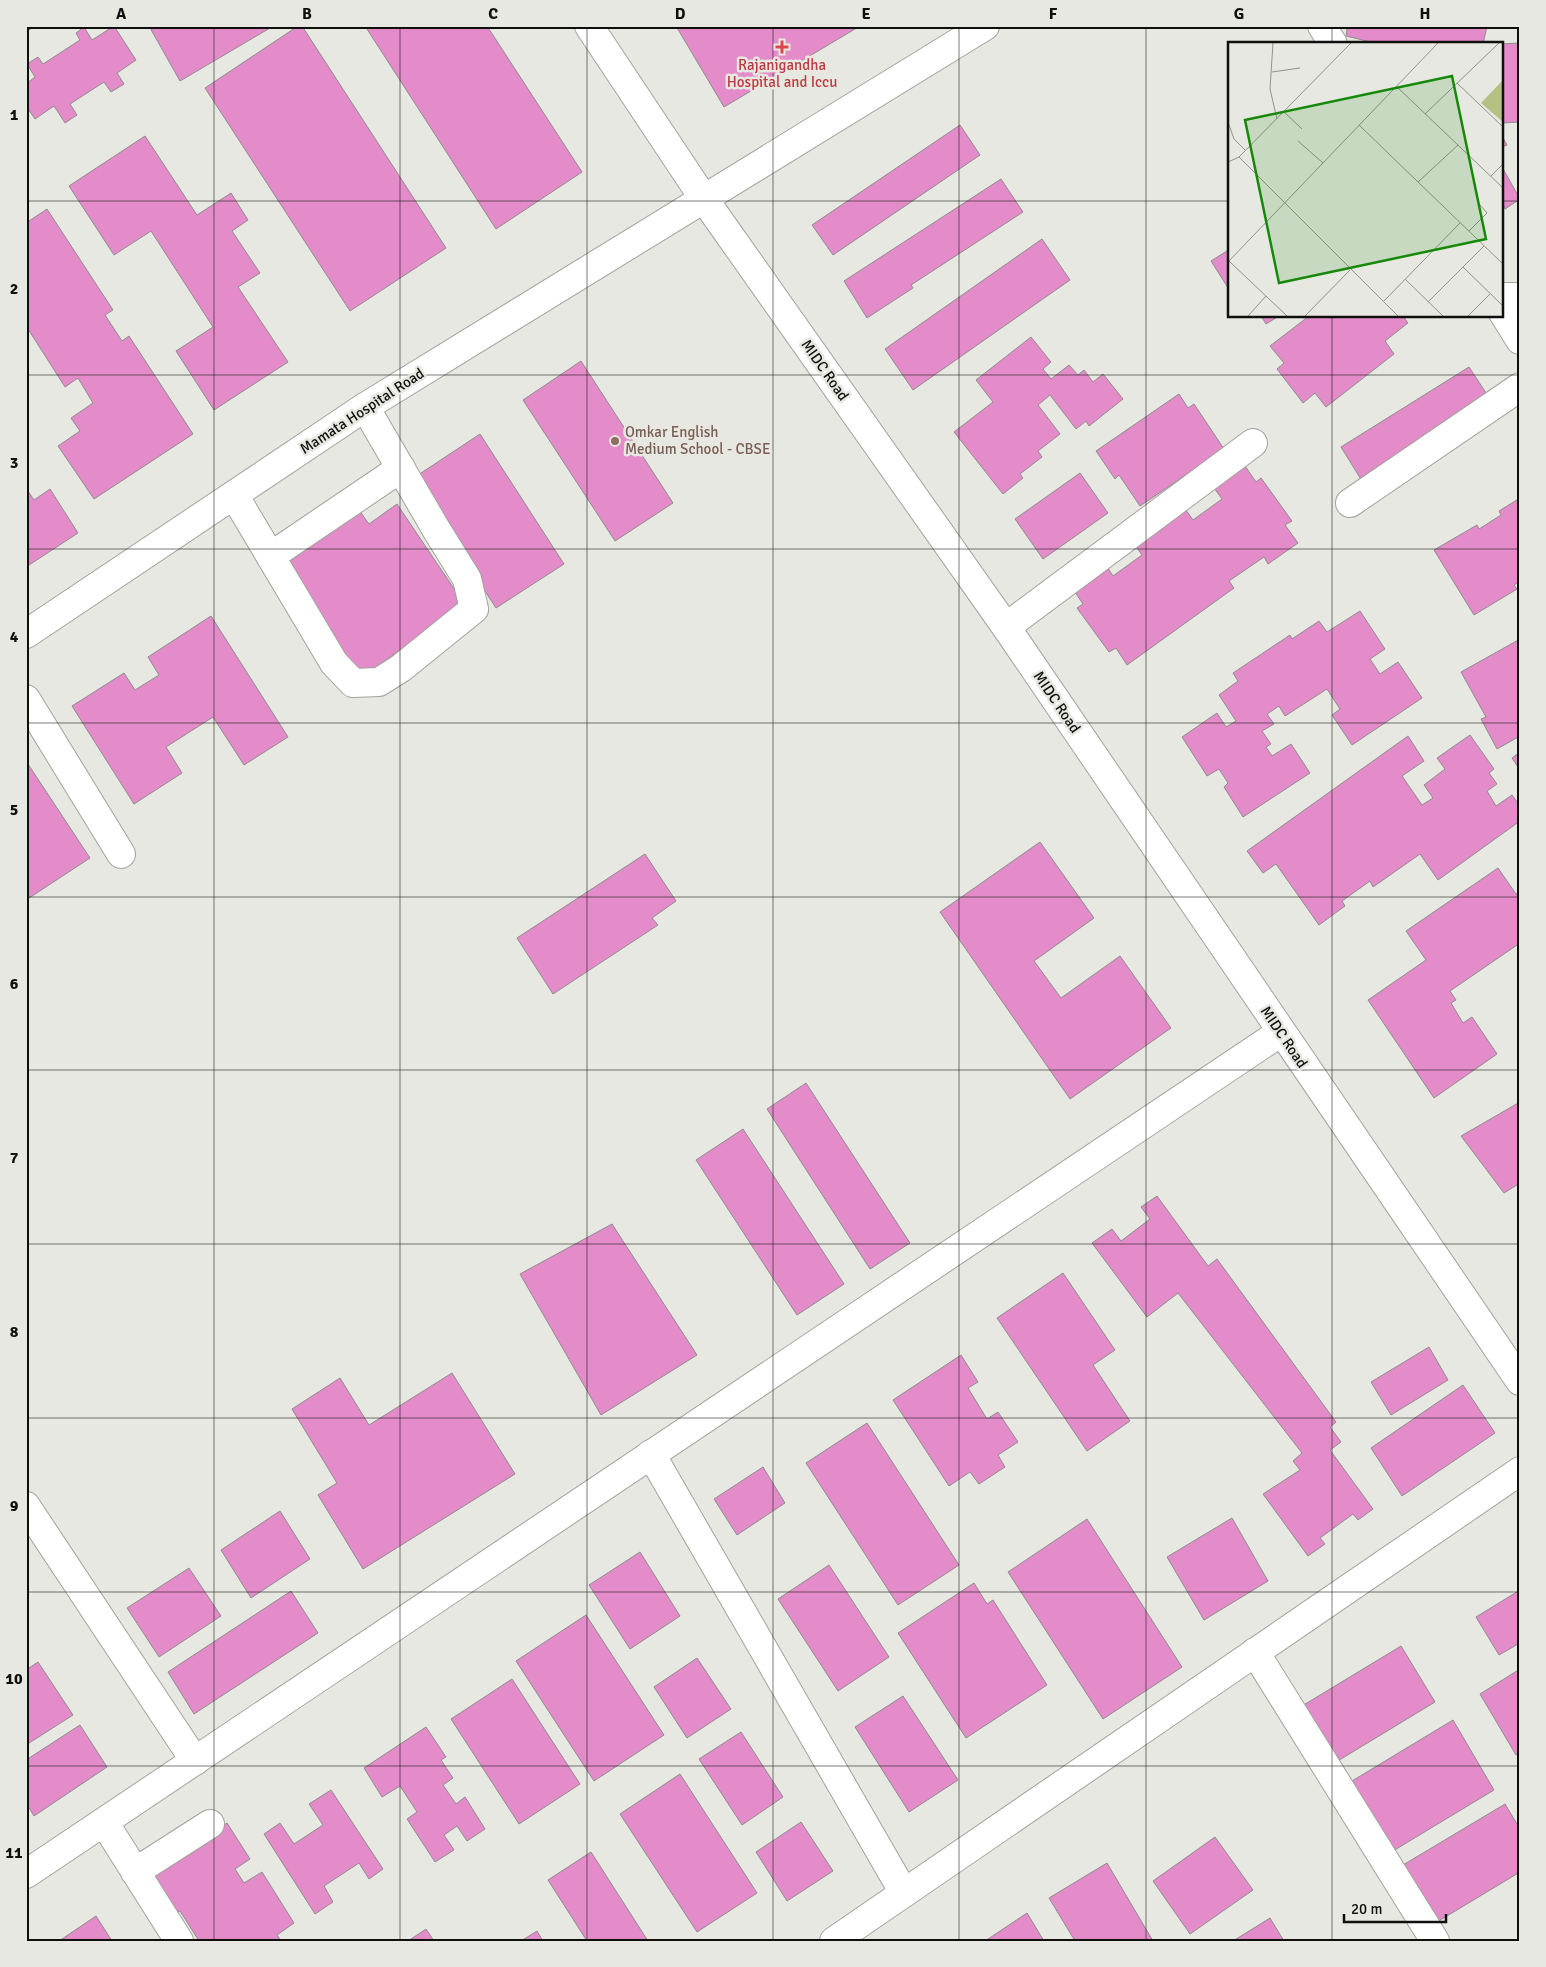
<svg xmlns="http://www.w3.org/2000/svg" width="1546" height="1967" font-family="Signika,sans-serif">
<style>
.building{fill:#e38cc9;stroke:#908b8e}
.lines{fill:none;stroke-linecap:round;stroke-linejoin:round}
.minor-casing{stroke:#a3a29d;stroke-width:30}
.minor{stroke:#fff;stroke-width:28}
.grid{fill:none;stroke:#0f0f0d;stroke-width:1;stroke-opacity:0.55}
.health-dot{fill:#e0444e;stroke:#e8e8e2;stroke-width:2}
.education-dot{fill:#8d6e63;stroke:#e8e8e2;stroke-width:2}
.labels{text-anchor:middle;stroke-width:5;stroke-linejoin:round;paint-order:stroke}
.health-label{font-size:15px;fill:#be3a42;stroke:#e8e8e2}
.street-label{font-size:15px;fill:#0f0f0d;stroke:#e8e8e2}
.education-label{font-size:15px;fill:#785e54;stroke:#e8e8e2;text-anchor:start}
.inset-road{fill:none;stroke:#91918d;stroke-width:1}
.view{fill:#178909;fill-opacity:0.15;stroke:#178909;stroke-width:2.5}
.inset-edge{fill:none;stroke:#0f0f0d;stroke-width:2.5}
.neatline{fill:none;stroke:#0f0f0d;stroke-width:2}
.grid-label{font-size:16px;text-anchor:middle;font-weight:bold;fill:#0f0f0d}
</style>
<rect width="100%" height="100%" fill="#e8e8e2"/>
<g class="building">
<path d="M26,26H35L26,32Z"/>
<path d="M114,26L136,60L117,73L124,84L111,92L104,82L70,104L77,115L65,123L54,106L35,119L26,106V84L35,77L27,64L38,57L43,64L80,40L76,33L84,27L92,40Z"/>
<path d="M149,26H269L270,28L180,81Z"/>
<path d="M298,26H302L446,248L350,311L205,88Z"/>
<path d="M365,26H487L582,172L496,229Z"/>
<path d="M676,26H860L724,107Z"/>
<path d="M1334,26H1487L1483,44H1379L1346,36L1347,29Z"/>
<path d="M1520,43V122L1502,123V44H1498Z"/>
<path d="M960,125L980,155L833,255L812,225Z"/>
<path d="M145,136L197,215L231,193L248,220L232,231L260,273L238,287L288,362L214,410L176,351L213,327L151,231L114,255L69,186Z"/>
<path d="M1502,136L1507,145L1502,147Z"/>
<path d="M1502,167L1520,199L1505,209L1504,206L1502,207Z"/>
<path d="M1001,179L1023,212L911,285L913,288L867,318L844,281Z"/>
<path d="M47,209L113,310L105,315L122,341L129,336L193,434L94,499L58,446L80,431L71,418L93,403L78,378L65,387L28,329L26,330V223Z"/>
<path d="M1042,239L1070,280L913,390L885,349Z"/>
<path d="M1230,249V291L1211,261Z"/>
<path d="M1261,316H1279L1266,324Z"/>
<path d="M1309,316H1403L1408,323L1385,341L1394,354L1326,407L1315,393L1303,403L1277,369L1284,363L1270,346Z"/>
<path d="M1031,337L1051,362L1043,369L1051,379L1069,365L1078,375L1084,370L1093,382L1103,374L1123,399L1089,426L1086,421L1076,429L1050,395L1038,405L1060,434L1038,451L1042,457L1020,474L1023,478L1003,494L954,432L993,402L976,380Z"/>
<path d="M581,361L673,503L615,541L523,400Z"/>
<path d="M1469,367L1490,399L1362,481L1341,447Z"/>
<path d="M1179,394L1188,408L1194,404L1224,449L1140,506L1119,475L1115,479L1096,451Z"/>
<path d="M480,434L564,564L496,608L412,479Z"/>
<path d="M1243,463L1256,482L1261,478L1292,521L1285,525L1298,543L1268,564L1264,557L1229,581L1234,588L1127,665L1116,648L1109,652L1077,608L1083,604L1071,586L1104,562L1113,576L1142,555L1133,542L1183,506L1193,520L1222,499L1212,485Z"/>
<path d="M1080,473L1108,513L1043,559L1015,519Z"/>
<path d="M26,488L34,500L50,489L78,533L26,567Z"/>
<path d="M1520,498V581L1514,585L1517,589L1474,615L1434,550L1477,525L1479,529L1501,515L1499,511Z"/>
<path d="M397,504L465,605L360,678L279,561L356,506L369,524Z"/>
<path d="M1360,611L1385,649L1370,659L1380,674L1398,662L1422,698L1352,745L1332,715L1340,709L1327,689L1285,716L1279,706L1267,714L1274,724L1262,731L1271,744L1266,747L1272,756L1291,744L1310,773L1243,817L1224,787L1228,783L1219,769L1207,776L1182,737L1217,713L1226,727L1236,721L1219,695L1238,681L1233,673L1290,635L1292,639L1319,621L1327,632Z"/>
<path d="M211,616L288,737L244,765L213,717L166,747L182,773L134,804L72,706L124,673L135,690L159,675L148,657Z"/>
<path d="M1520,639V736L1497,749L1481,719L1486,717L1461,672Z"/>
<path d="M1470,735L1494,769L1489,773L1497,784L1487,791L1496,806L1512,795L1520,806V821L1438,880L1420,854L1373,887L1370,881L1342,901L1345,906L1319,925L1276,864L1263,873L1247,851L1408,736L1424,761L1402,776L1422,805L1433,798L1424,785L1445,769L1437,758Z"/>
<path d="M1520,752V770L1512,758Z"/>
<path d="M26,761L90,858L26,900Z"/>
<path d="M1040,842L1094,918L1034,961L1061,998L1120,956L1171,1028L1070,1099L940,912Z"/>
<path d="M645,854L676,901L652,918L658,925L553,994L517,938Z"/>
<path d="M1498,868L1516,894L1520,891V943L1450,991L1456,1000L1451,1003L1463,1023L1472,1017L1497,1054L1434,1098L1368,1000L1426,960L1406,931Z"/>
<path d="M806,1083L910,1243L870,1269L767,1109Z"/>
<path d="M1520,1102V1183L1504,1193L1461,1136Z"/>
<path d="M743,1129L844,1284L797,1315L696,1160Z"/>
<path d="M1157,1196L1208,1266L1217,1259L1336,1422L1330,1427L1341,1442L1330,1450L1373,1509L1358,1520L1353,1514L1320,1538L1325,1544L1308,1556L1263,1494L1300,1470L1293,1461L1302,1453L1178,1293L1147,1317L1092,1243L1112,1229L1121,1241L1150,1219L1141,1207Z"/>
<path d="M612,1224L697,1355L601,1415L520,1274Z"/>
<path d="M1063,1273L1115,1350L1093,1365L1130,1421L1087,1451L997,1318Z"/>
<path d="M1429,1347L1448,1380L1391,1415L1371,1382Z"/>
<path d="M961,1355L978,1382L968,1388L987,1419L998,1412L1018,1442L998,1455L1005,1467L979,1484L970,1472L949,1486L893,1400Z"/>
<path d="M452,1373L515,1474L363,1569L318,1495L337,1483L292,1409L340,1378L369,1425Z"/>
<path d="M1463,1385L1495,1433L1402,1496L1371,1448Z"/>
<path d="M867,1423L959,1565L898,1605L806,1463Z"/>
<path d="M763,1467L785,1503L737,1535L714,1499Z"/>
<path d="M280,1511L310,1559L251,1598L221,1550Z"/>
<path d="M1232,1518L1268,1581L1204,1620L1167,1557Z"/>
<path d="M1087,1519L1182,1667L1103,1719L1008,1572Z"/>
<path d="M640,1552L680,1616L630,1649L589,1585Z"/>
<path d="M829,1565L889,1657L838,1691L778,1599Z"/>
<path d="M189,1568L221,1616L159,1657L127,1608Z"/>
<path d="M974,1583L987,1604L993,1600L1047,1685L966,1738L898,1633Z"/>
<path d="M1520,1590V1643L1499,1655L1476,1617Z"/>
<path d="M291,1591L318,1633L194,1714L168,1672Z"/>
<path d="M586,1615L664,1735L594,1781L516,1661Z"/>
<path d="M1401,1646L1435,1702L1336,1762L1302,1706Z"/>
<path d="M697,1658L731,1709L687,1738L654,1687Z"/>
<path d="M38,1662L73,1715L26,1745V1670Z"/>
<path d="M1520,1669V1753L1516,1755L1480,1694Z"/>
<path d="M512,1679L580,1784L519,1824L451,1719Z"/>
<path d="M903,1696L958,1780L909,1812L855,1727Z"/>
<path d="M1453,1720L1494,1790L1388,1854L1347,1784Z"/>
<path d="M80,1725L107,1767L34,1816L26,1803V1760Z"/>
<path d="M426,1727L446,1757L441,1760L453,1778L443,1785L456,1804L465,1797L485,1829L467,1841L457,1826L444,1835L454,1850L435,1862L407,1819L417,1812L400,1786L382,1797L364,1768Z"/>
<path d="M741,1732L783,1797L742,1825L699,1759Z"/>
<path d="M680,1774L757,1893L697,1932L620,1814Z"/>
<path d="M331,1790L383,1869L369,1879L359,1863L324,1886L333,1902L315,1914L264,1834L280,1823L294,1844L323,1825L309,1804Z"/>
<path d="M1505,1804L1520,1829V1872L1432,1925L1398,1868Z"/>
<path d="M801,1822L833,1871L787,1901L756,1852Z"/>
<path d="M227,1823L250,1859L235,1869L244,1883L262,1872L294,1923L277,1935L281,1941H199L180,1911L168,1918L142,1878Z"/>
<path d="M1215,1837L1253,1890L1190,1934L1153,1881Z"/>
<path d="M591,1852L648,1941H587L548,1880Z"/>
<path d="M1107,1863L1153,1941H1075L1049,1898Z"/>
<path d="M1027,1913L1044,1941H985Z"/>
<path d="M96,1916L112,1941H59Z"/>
<path d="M1270,1918L1284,1941H1233Z"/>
<path d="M426,1929L434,1941H408Z"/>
<path d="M537,1931L543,1941H521Z"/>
</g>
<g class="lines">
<defs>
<g id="minor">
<path d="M589,26L704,199L1006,627L1520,1381"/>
<path d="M1322,26L1333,44"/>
<path d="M1502,297H1520"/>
<path d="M1502,311L1520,340"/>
<path d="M234,495L334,663L353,683L379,682L401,668L474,609L467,579L436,529L365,407"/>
<path d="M1350,503L1520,387"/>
<path d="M271,556L401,468"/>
<path d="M1006,627L1253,443"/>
<path d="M26,634L365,407L985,26"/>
<path d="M26,699L121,854"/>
<path d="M651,1454L904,1893"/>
<path d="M26,1506L195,1761"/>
<path d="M1255,1652L1435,1941"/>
<path d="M104,1822L179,1941"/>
<path d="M135,1872L210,1824"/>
<path d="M26,1874L1281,1032"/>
<path d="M834,1941L1520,1471"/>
</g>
</defs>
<use href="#minor" class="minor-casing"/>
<use href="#minor" class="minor"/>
</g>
<path class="grid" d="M214,26V1941M400,26V1941M587,26V1941M773,26V1941M959,26V1941M1146,26V1941M1332,26V44M26,201H1230M1502,201H1520M1332,316V1941M26,375H1520M26,549H1520M26,723H1520M26,897H1520M26,1070H1520M26,1244H1520M26,1418H1520M26,1592H1520M26,1766H1520"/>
<path class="health-dot" d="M779.5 39.5h5v5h5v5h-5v5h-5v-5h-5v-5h5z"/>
<circle class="education-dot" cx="615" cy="441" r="5"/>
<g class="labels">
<g class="health-label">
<text x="782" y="70">Rajanigandha<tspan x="782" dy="17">Hospital and Iccu</tspan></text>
</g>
<g class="street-label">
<text transform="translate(825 370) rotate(55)" y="5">MIDC Road</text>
<text transform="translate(362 411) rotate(-33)" y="5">Mamata Hospital Road</text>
<text transform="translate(1057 702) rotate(56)" y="5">MIDC Road</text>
<text transform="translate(1284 1037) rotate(56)" y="5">MIDC Road</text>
</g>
<g class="education-label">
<text x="625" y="437">Omkar English<tspan x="625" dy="17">Medium School - CBSE</tspan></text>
</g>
</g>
<g transform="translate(1228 42)">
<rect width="275" height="275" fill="#e8e8e2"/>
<path d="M275,38V80L253,61Z" fill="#b5c083"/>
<path class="inset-road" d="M45,1L42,47L49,77M44,30L72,26M229,41L275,85M168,44L275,146M56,70L74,87M197,72L271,1M0,80L6,97L17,108M131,83L275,222M70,99L95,121M11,115L170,274M0,120L11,115L123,1M263,134L275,122M190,140L230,103M241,189L259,171L252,163M1,219L59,274M0,220L210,1M235,225L275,264M177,237L215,274M155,260L232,181M200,260L256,204M20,274L38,254M77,274L122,228M240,274L262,252"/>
<path class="view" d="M224,34L258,197L51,241L17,78Z"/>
<rect width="275" height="275" class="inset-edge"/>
</g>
<rect width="1546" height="1967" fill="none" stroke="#e8e8e2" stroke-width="55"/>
<path d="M1344 1914v8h102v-8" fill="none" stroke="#0f0f0d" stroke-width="2.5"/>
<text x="1351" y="1914" font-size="15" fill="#0f0f0d" stroke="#e8e8e2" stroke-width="4" paint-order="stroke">20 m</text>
<rect x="28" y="28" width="1490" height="1912" class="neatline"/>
<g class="grid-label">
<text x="121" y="19">A</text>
<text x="307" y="19">B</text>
<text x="493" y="19">C</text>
<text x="680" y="19">D</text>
<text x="866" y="19">E</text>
<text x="1053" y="19">F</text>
<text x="1239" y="19">G</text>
<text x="1425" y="19">H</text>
<text x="14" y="120">1</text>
<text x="14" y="294">2</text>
<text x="14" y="468">3</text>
<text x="14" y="642">4</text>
<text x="14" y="815">5</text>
<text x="14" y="989">6</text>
<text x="14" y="1163">7</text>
<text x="14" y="1337">8</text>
<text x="14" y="1511">9</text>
<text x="14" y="1684">10</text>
<text x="14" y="1858">11</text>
</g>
</svg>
